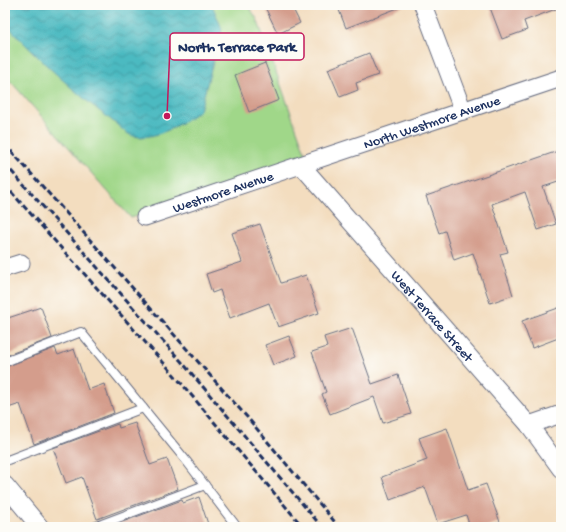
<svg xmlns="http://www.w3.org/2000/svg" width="566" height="532" font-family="'Gochi Hand',sans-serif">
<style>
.park{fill:#a0d789;stroke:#5e8374}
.water{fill:url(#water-waves);stroke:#337490}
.building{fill:#d49d8c}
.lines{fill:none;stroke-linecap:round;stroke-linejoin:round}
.lane-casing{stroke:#676c80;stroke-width:10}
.street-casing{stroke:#676c80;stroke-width:19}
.lane{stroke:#fff;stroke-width:8}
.street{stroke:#fff;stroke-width:17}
.rail{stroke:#1b2f5e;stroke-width:3;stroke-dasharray:6 3;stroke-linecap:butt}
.labels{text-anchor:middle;stroke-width:3;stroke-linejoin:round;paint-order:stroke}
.street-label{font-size:14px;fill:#1b2f5e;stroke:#fdfcf7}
.leader{fill:none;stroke:#c2185b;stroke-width:1.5}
.callout-dot{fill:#c2185b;stroke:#fdfcf7;stroke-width:1.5}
.callout{fill:#fdfcf7;stroke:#c2185b;stroke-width:1.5}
.callout-label{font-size:15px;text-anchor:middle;font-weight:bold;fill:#1b2f5e}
</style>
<defs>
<pattern id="water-waves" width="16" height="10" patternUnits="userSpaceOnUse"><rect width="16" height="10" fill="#4bbac1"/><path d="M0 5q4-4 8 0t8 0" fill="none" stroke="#3e98a0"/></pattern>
</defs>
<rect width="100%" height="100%" fill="#fdfcf7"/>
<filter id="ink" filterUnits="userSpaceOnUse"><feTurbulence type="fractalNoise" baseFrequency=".025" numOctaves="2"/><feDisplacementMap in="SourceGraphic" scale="8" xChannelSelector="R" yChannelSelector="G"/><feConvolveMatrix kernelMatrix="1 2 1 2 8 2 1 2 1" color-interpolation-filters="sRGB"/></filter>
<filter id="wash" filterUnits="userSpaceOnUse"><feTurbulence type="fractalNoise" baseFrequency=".012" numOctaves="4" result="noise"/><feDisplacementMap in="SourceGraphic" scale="16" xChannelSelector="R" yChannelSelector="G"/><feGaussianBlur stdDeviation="0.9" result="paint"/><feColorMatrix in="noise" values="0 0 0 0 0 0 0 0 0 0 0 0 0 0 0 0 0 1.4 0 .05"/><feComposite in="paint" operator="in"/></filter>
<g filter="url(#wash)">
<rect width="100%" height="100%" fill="#f3ddbf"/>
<path class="park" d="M5,5H248L257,19L307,158L131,218L5,75Z"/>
<path class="water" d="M5,5H212L222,29L200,110C185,123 154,141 134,136C127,135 119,126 114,122C75,93 38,59 5,23Z"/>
<g id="blocks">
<g class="building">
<path d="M264,5H291L300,23L278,34Z"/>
<path d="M337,5H402L403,6L346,28Z"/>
<path d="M489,5H561V7L524,21L527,30L502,39Z"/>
<path d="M369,53L378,75L356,83L358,90L340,97L328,69Z"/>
<path d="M265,63L279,100L249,112L235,75Z"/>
<path d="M561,150V181L543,187L556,224L538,230L525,192L492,204L508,252L500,254L513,295L490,303L473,253L454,260L445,231L439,233L426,196Z"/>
<path d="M260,224L281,283L306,275L319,313L278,327L269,303L230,318L220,290L212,293L206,274L242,262L232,233Z"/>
<path d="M41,307L52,338L5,356V319Z"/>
<path d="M561,307V337L532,348L522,321Z"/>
<path d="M352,328L372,384L398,375L411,414L383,423L374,397L330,414L322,394L326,392L312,352L327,347L324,337Z"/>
<path d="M289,336L297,356L273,365L265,345Z"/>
<path d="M55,348L58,355L74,349L88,390L104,384L114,413L34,444L20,404L5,409V367Z"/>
<path d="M135,423L150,465L167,459L178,489L97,519L82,477L66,483L53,448L118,424L119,428Z"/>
<path d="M447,428L468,490L486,484L500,522L486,527H470L466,515L438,524L425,487L390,500L382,477L427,460L419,438Z"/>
<path d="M199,497L209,527H118L117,524L182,500L183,503Z"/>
</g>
</g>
</g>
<g filter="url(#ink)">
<use href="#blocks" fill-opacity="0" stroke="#676c80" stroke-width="1"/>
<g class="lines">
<defs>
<g id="lane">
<path d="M5,362L81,332L188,463L237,527"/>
<path d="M5,461L143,408"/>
<path d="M94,527L205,485"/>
</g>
<g id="street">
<path d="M423,5L463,111"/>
<path id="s1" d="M301,165L529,425L561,469"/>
<path id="s2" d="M145,217L561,78"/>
<path d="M5,268L21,263"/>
<path d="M529,425L561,414"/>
<path d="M5,485L40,527"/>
</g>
</defs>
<use href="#lane" class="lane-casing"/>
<use href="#street" class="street-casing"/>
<use href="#lane" class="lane"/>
<use href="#street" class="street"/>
<g class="rail">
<path d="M5,144L247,417L339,527"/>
<path d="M5,164L181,361L322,527"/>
<path d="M5,185L170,370L303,527"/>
</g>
</g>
</g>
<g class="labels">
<g class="street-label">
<text dy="5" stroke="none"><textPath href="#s2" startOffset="302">North Westmore Avenue</textPath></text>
<text dy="5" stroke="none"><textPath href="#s2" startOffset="82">Westmore Avenue</textPath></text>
<text dy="5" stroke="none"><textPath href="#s1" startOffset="200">West Terrace Street</textPath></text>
</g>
</g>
<path class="leader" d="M167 116L170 46"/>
<circle class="callout-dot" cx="167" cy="116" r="4"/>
<rect class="callout" x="170" y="33" width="134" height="27" rx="4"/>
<g class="callout-label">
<text x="237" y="51">North Terrace Park</text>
</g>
<rect width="566" height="532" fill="none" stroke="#fdfcf7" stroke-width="20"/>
</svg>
